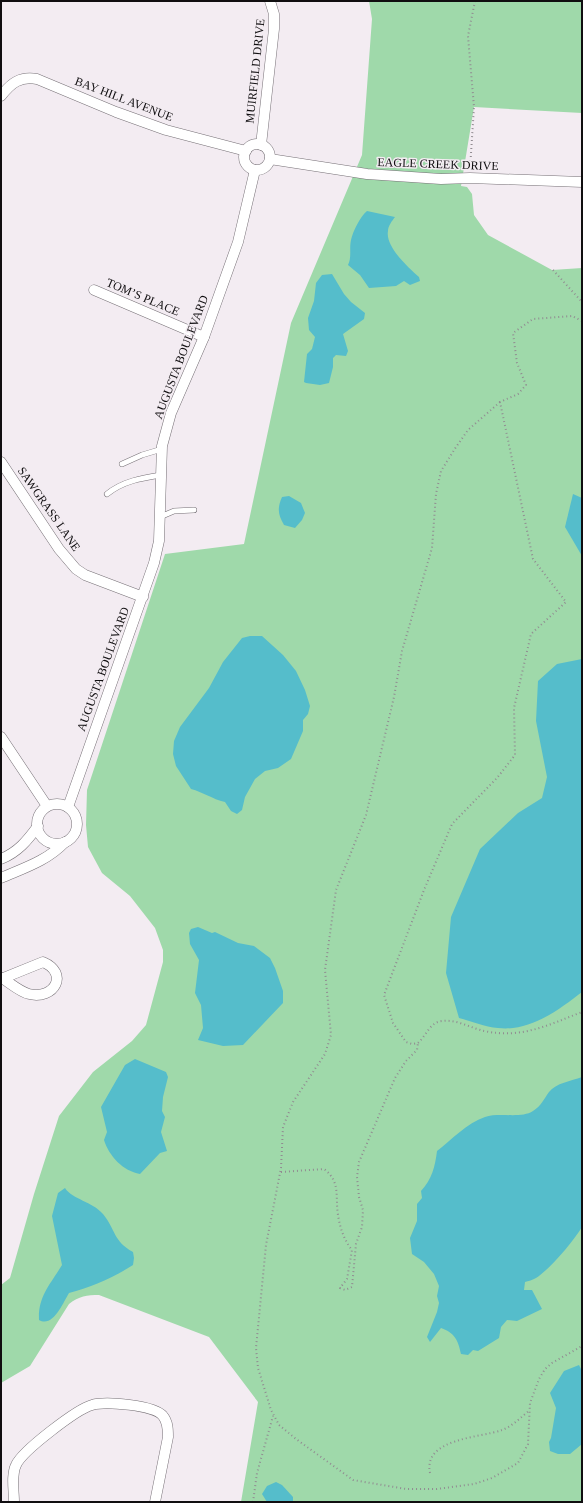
<svg xmlns="http://www.w3.org/2000/svg" width="583" height="1503" font-family="Georgia,serif">
<style>
.green{fill:#9fd9aa}
.water{fill:#55bdcb}
.lines{fill:none;stroke-linecap:round;stroke-linejoin:round}
.lane-casing{stroke:#767076;stroke-width:6}
.street-casing{stroke:#767076;stroke-width:11}
.path{stroke:#918c91;stroke-width:2;stroke-dasharray:1 3;stroke-linecap:butt}
.lane{stroke:#fff;stroke-width:5}
.street{stroke:#fff;stroke-width:10}
.labels{text-anchor:middle;stroke-width:3;stroke-linejoin:round;paint-order:stroke}
.street-label{font-size:12px;fill:#100e10;stroke:#f3ecf2}
</style>
<rect width="100%" height="100%" fill="#f3ecf2"/>
<path class="green" d="M369,1H582V113L474,107L461,186L467,187L472,194L474,215L488,235L552,270L582,268V1502H241L258,1402L209,1337L99,1295C87,1295 79,1296 69,1304L30,1366L1,1383V1285L10,1278L34,1194L59,1116L93,1072L132,1041L146,1025L163,962V950L155,928L130,896L102,873L88,847L86,825L87,790L165,554L244,544L291,323L362,155L372,19Z"/>
<g class="water">
<path d="M367,211L395,217C392,221 388,226 388,231C385,247 409,268 419,277L420,281L410,285L404,281L396,286L369,288L360,275L348,265C352,257 349,249 351,240C353,231 360,217 367,211Z"/>
<path d="M332,274L344,294L351,302L365,313L364,319L343,334L348,351L346,356L336,355L333,358V367L329,383L320,385L306,383L304,382L307,354L312,349L315,337L309,330L308,318L314,301L316,283L322,275Z"/>
<path d="M573,494L582,498V556L565,527Z"/>
<path d="M289,496L301,503L305,513L302,520L295,528L284,525C278,515 277,508 282,497Z"/>
<path d="M250,636H262L283,655L296,671L305,690L310,706L308,714L303,720V731L291,759L278,768L265,771L255,779L245,797L242,810L237,814L231,811L225,802C212,799 203,792 191,789L176,766L173,754L174,741L180,727L209,688L223,662L242,638Z"/>
<path d="M582,659V992C559,1010 529,1032 498,1028C485,1027 471,1021 459,1018L446,973L451,917L480,849L518,813L542,798L547,777L536,721L538,681L557,664Z"/>
<path d="M198,927L212,933L215,932L238,943L254,946L270,958L275,968L283,991V1003L243,1045L223,1046L198,1040L203,1028L201,1005L195,993L199,960L190,944L189,933L191,929Z"/>
<path d="M135,1059L166,1072L168,1077L163,1097L162,1111L165,1117L161,1132L167,1151L160,1153L140,1174C123,1171 109,1156 104,1140L107,1132L101,1107L125,1065Z"/>
<path d="M582,1077V1227C573,1242 550,1269 536,1278C533,1280 528,1281 525,1282L524,1290H532L542,1309L517,1321L507,1320L501,1327L499,1338L478,1351L473,1350L468,1355L461,1354C458,1340 455,1333 441,1328L430,1342L427,1337L437,1312L439,1303L437,1296L439,1286L434,1274L424,1262L412,1254L410,1238L417,1221V1204L422,1198L421,1191C432,1179 435,1167 437,1151C451,1140 467,1123 485,1117C499,1112 521,1119 533,1111C541,1106 544,1099 549,1092C556,1083 571,1081 582,1077Z"/>
<path d="M65,1188C73,1200 92,1201 103,1214C116,1230 113,1241 133,1252L134,1258L133,1265C113,1278 91,1287 69,1293C63,1303 53,1328 39,1320C38,1296 50,1285 62,1265L52,1216L58,1193Z"/>
<path d="M579,1365L581,1369L582,1444L570,1454H558L550,1451L549,1442L551,1438L556,1408L550,1393L564,1371Z"/>
<path d="M276,1482L282,1485L293,1497V1502H267L262,1494L267,1486Z"/>
</g>
<g class="lines">
<defs>
<g id="lane">
<path d="M122,464L142,455L162,449"/>
<path d="M107,494C123,481 142,478 161,475"/>
<path d="M160,517L174,511L194,510"/>
</g>
<g id="street">
<path d="M1,96C11,83 20,76 37,79L116,112L166,130L246,151"/>
<circle cx="257" cy="157" r="13"/>
<path d="M261,145L274,29V14L270,1"/>
<path d="M270,159L367,174L441,179L470,178L582,182"/>
<path d="M94,290L204,337"/>
<path d="M1,462L59,549L76,569L85,575L143,597"/>
<path d="M1,737L47,806"/>
<circle cx="57" cy="824" r="20"/>
<path d="M68,807L154,563L159,541L162,446L171,413L204,337L238,242L255,170"/>
<path d="M1,859C18,852 27,841 38,826"/>
<path d="M1,878C24,868 47,861 65,842"/>
<path d="M1,979L43,962C69,973 55,1000 29,994C20,992 10,983 2,978"/>
<path d="M14,1502C14,1491 11,1475 16,1465C22,1451 77,1409 92,1405C105,1401 155,1405 163,1416C168,1422 168,1430 168,1437L155,1502"/>
</g>
</defs>
<use href="#lane" class="lane-casing"/>
<use href="#street" class="street-casing"/>
<g class="path">
<path d="M470,169L474,107L468,36L475,1"/>
<path d="M553,270L582,302"/>
<path d="M582,321L572,316L533,319L513,333L517,363L526,385L518,394L500,402L533,559L566,602L531,634L514,708L515,755L497,778L452,824L424,890L384,995L393,1023L406,1042L412,1044L418,1043C426,1036 430,1022 442,1021C456,1019 471,1028 484,1031C522,1039 548,1025 582,1012"/>
<path d="M500,402L468,430L456,447L441,471L436,494L432,548L402,651L394,697L366,815L336,890L325,970L331,1035L325,1054L293,1102L283,1127L281,1168L266,1245L256,1348L258,1368L271,1410L279,1425L296,1439L353,1480L406,1489H437L474,1484L492,1478L518,1463L528,1444L530,1403L539,1379L545,1369L552,1363L582,1346"/>
<path d="M281,1172L324,1169C341,1182 335,1196 338,1215C340,1228 344,1240 352,1250L347,1279L340,1288L345,1290L352,1287L356,1244L362,1227L363,1210L359,1197L357,1177L359,1162L395,1078L406,1061L417,1050L418,1043"/>
<path d="M430,1473C423,1438 480,1438 502,1430C513,1426 521,1417 530,1410"/>
<path d="M253,1502L257,1473L273,1416"/>
</g>
<use href="#lane" class="lane"/>
<use href="#street" class="street"/>
</g>
<g class="labels">
<g class="street-label">
<text transform="translate(255 71) rotate(-84)" y="4">MUIRFIELD DRIVE</text>
<text transform="translate(124 99) rotate(21)" y="4">BAY HILL AVENUE</text>
<text transform="translate(438 164) rotate(2)" y="4">EAGLE CREEK DRIVE</text>
<text transform="translate(143 297) rotate(23)" y="4">TOM’S PLACE</text>
<text transform="translate(181 357) rotate(-69)" y="4">AUGUSTA BOULEVARD</text>
<text transform="translate(49 509) rotate(55)" y="4">SAWGRASS LANE</text>
<text transform="translate(103 669) rotate(-70)" y="4">AUGUSTA BOULEVARD</text>
</g>
</g>
<rect width="583" height="1503" fill="none" stroke="#100e10" stroke-width="4"/>
</svg>
